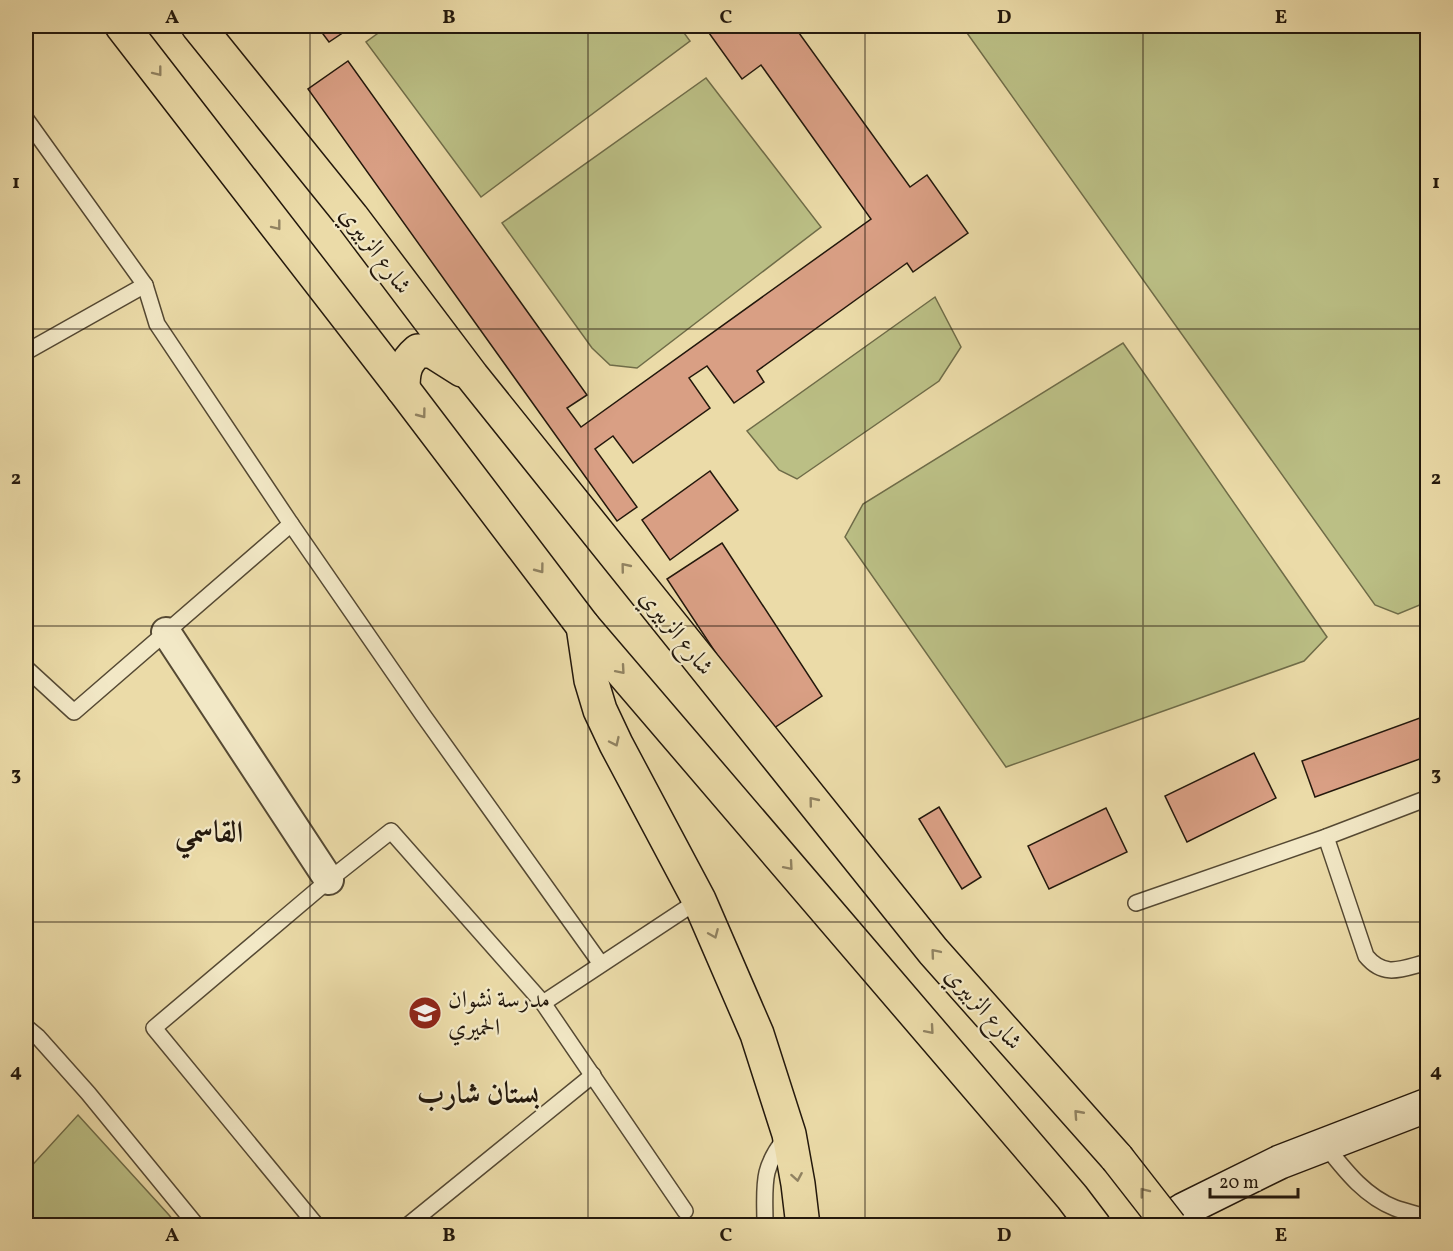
<svg xmlns="http://www.w3.org/2000/svg" width="1453" height="1251" font-family="Vollkorn,Amiri,serif">
<style>
.green{fill:#bbbf85;stroke:#6f6c48;stroke-width:1.5}
.building{fill:#d99f84;stroke:#23180c;stroke-width:1.5}
.lines{fill:none;stroke-linecap:round;stroke-linejoin:round}
.service-casing{stroke:#554933;stroke-width:18}
.minor-casing{stroke:#554933;stroke-width:32}
.secondary-casing{stroke:#23180c;stroke-width:36}
.primary-casing{stroke:#23180c;stroke-width:36}
.service{stroke:#f2e8c6;stroke-width:15}
.minor{stroke:#f2e8c6;stroke-width:28}
.secondary{stroke:#f2e8c6;stroke-width:33}
.primary{stroke:#ebdba8;stroke-width:33}
.primary-bridge-casing{stroke:#23180c;stroke-width:36;stroke-linecap:butt}
.primary-bridge{stroke:#ebdba8;stroke-width:33}
.oneway{stroke:#918362}
.grid{fill:none;stroke:#23180c;stroke-width:1.5;stroke-opacity:0.55}
.labels{text-anchor:middle;stroke-width:4.5;stroke-linejoin:round;paint-order:stroke}
.street-label{font-size:24px;fill:#23180c;stroke:#f2e8c6}
.poi-label{font-size:24px;fill:#23180c;stroke:#f2e8c6;text-anchor:start}
.district-label{font-size:30px;font-weight:bold;fill:#23180c;stroke:#f2e8c6}
.neatline{fill:none;stroke:#23180c;stroke-width:2}
.grid-label{font-size:20px;text-anchor:middle;font-weight:bold;fill:#23180c}
</style>
<rect width="100%" height="100%" fill="#ebdba8"/>
<filter id="stains"><feTurbulence type="fractalNoise" baseFrequency=".00333" numOctaves="4"/><feColorMatrix values="0 0 0 0 .2 0 0 0 0 .09 0 0 0 0 .02 0 0 0 .5 -.17"/></filter>
<radialGradient id="worn" r=".72"><stop offset=".6" stop-color="#630" stop-opacity="0"/><stop offset="1" stop-color="#630" stop-opacity=".3"/></radialGradient>
<g class="green">
<path d="M388,26H679L690,41L481,197L366,42Z"/>
<path d="M962,26H1427V602L1398,614L1375,605Z"/>
<path d="M706,78L821,227L637,368L610,365L592,348L502,223Z"/>
<path d="M935,297L961,347L939,381L797,479L779,470L747,431Z"/>
<path d="M1123,343L1327,637L1304,661L1006,767L845,537L863,504Z"/>
<path d="M78,1115L169,1215L177,1225H26V1172Z"/>
</g>
<g class="building">
<path d="M317,26H353L329,42Z"/>
<path d="M704,26H794L910,187L927,175L968,233L913,272L907,263L757,371L764,382L734,403L707,366L689,378L710,408L633,463L613,436L595,449L637,507L617,521L308,89L348,61L587,395L567,408L581,427L871,219L761,65L742,79Z"/>
<path d="M710,471L738,510L670,560L642,520Z"/>
<path d="M722,543L822,696L768,732L667,579Z"/>
<path d="M1428,715V756L1315,797L1302,761Z"/>
<path d="M1254,753L1276,798L1187,842L1165,796Z"/>
<path d="M939,807L981,877L962,889L919,819Z"/>
<path d="M1106,808L1127,852L1049,889L1028,846Z"/>
</g>
<g class="lines">
<defs>
<g id="service">
<path d="M26,119L145,285L157,324L291,524L423,715L601,964"/>
<path d="M26,352L145,285"/>
<path d="M26,668L74,712L291,524"/>
<path d="M1326,837L1366,956C1385,979 1403,968 1428,962"/>
<path d="M1136,903L1326,837L1428,798"/>
<path d="M543,1003L699,900"/>
<path d="M26,1027L38,1037L88,1093L197,1226"/>
<path d="M1324,1144C1344,1169 1364,1196 1395,1208C1406,1212 1417,1214 1428,1218"/>
<path d="M317,1226L154,1028L329,880L391,831L543,1003L685,1211"/>
<path d="M407,1226L593,1075"/>
<path d="M765,1226C765,1185 760,1169 787,1136"/>
</g>
<path id="minor" d="M166,632L329,880"/>
<path id="secondary" d="M1157,1226L1183,1210L1280,1162L1428,1105"/>
<g id="primary">
<path d="M122,26L403,389L583,626L1072,1197L1094,1226"/>
<path d="M198,26L352,217L472,376L933,951L1117,1158"/>
<path d="M403,389C403,371 405,362 418,351H432L462,370"/>
<path d="M583,626L591,680L600,710L616,744L699,900L757,1034L789,1134L798,1184L803,1226"/>
</g>
</defs>
<use href="#service" class="service-casing"/>
<use href="#minor" class="minor-casing"/>
<use href="#secondary" class="secondary-casing"/>
<use href="#primary" class="primary-casing"/>
<use href="#service" class="service"/>
<use href="#minor" class="minor"/>
<use href="#secondary" class="secondary"/>
<use href="#primary" class="primary"/>
<defs>
<path id="primary-bridge" d="M1117,1158L1170,1226"/>
</defs>
<use href="#primary-bridge" class="primary-bridge-casing"/>
<use href="#primary-bridge" class="primary-bridge"/>
</g>
<defs><path id="oneway-chevron" d="M-2-3.5L2.5 0L-2 3.5" fill="none" stroke-width="1.6" stroke-linecap="round" stroke-linejoin="round" transform="scale(1.5)"/></defs>
<g class="oneway">
<use href="#oneway-chevron" transform="translate(158 72) rotate(52)"/>
<use href="#oneway-chevron" transform="translate(277 226) rotate(52)"/>
<use href="#oneway-chevron" transform="translate(422 414) rotate(53)"/>
<use href="#oneway-chevron" transform="translate(625 567) rotate(-129)"/>
<use href="#oneway-chevron" transform="translate(540 569) rotate(53)"/>
<use href="#oneway-chevron" transform="translate(621 670) rotate(49)"/>
<use href="#oneway-chevron" transform="translate(615 742) rotate(65)"/>
<use href="#oneway-chevron" transform="translate(813 801) rotate(-129)"/>
<use href="#oneway-chevron" transform="translate(789 866) rotate(49)"/>
<use href="#oneway-chevron" transform="translate(714 934) rotate(67)"/>
<use href="#oneway-chevron" transform="translate(935 953) rotate(-130)"/>
<use href="#oneway-chevron" transform="translate(930 1030) rotate(49)"/>
<use href="#oneway-chevron" transform="translate(1078 1114) rotate(-132)"/>
<use href="#oneway-chevron" transform="translate(797 1177) rotate(80)"/>
<use href="#oneway-chevron" transform="translate(1144 1192) rotate(-128)"/>
</g>
<path class="grid" d="M310,26V1226M588,26V1226M865,26V1226M1143,26V1226M26,329H1428M26,626H1428M26,922H1428"/>
<defs>
<symbol id="school-disc" viewBox="-11 -11 22 22"><circle r="9.5" fill="#8f2418" stroke="#f2e8c6"/><path d="M0-5L7-2L0 1L-7-2ZM-4 1L0 2.5L4 1V4Q0 6-4 4Z" fill="#fff"/></symbol>
</defs>
<g fill-rule="evenodd">
<use href="#school-disc" x="406" y="994" width="38" height="38"/>
</g>
<g class="labels">
<g class="street-label">
<text transform="translate(376 250) rotate(53)" y="8">شارع الزبيري</text>
<text transform="translate(677 632) rotate(51)" y="8">شارع الزبيري</text>
<text transform="translate(984 1008) rotate(48)" y="8">شارع الزبيري</text>
</g>
<g class="poi-label">
<text x="448" y="1007">مدرسة نشوان<tspan x="448" dy="28">الحميري</tspan></text>
</g>
<g class="district-label">
<text x="209" y="842">القاسمي</text>
<text x="478" y="1103">بستان شارب</text>
</g>
</g>
<rect width="1453" height="1251" fill="none" stroke="#ebdba8" stroke-width="66"/>
<path d="M1210 1188v9h88v-9" fill="none" stroke="#23180c" stroke-width="3"/>
<text x="1219" y="1188" font-size="18" fill="#23180c" stroke="#f2e8c6" stroke-width="4.5" paint-order="stroke">20 m</text>
<rect x="33" y="33" width="1387" height="1185" class="neatline"/>
<g class="grid-label">
<text x="172" y="23">A</text>
<text x="449" y="23">B</text>
<text x="726" y="23">C</text>
<text x="1004" y="23">D</text>
<text x="1281" y="23">E</text>
<text x="16" y="188">1</text>
<text x="1436" y="188">1</text>
<text x="16" y="484">2</text>
<text x="1436" y="484">2</text>
<text x="16" y="780">3</text>
<text x="1436" y="780">3</text>
<text x="16" y="1077">4</text>
<text x="1436" y="1077">4</text>
<text x="172" y="1241">A</text>
<text x="449" y="1241">B</text>
<text x="726" y="1241">C</text>
<text x="1004" y="1241">D</text>
<text x="1281" y="1241">E</text>
</g>
<rect width="100%" height="100%" filter="url(#stains)"/>
<rect width="100%" height="100%" fill="url(#worn)"/>
</svg>
